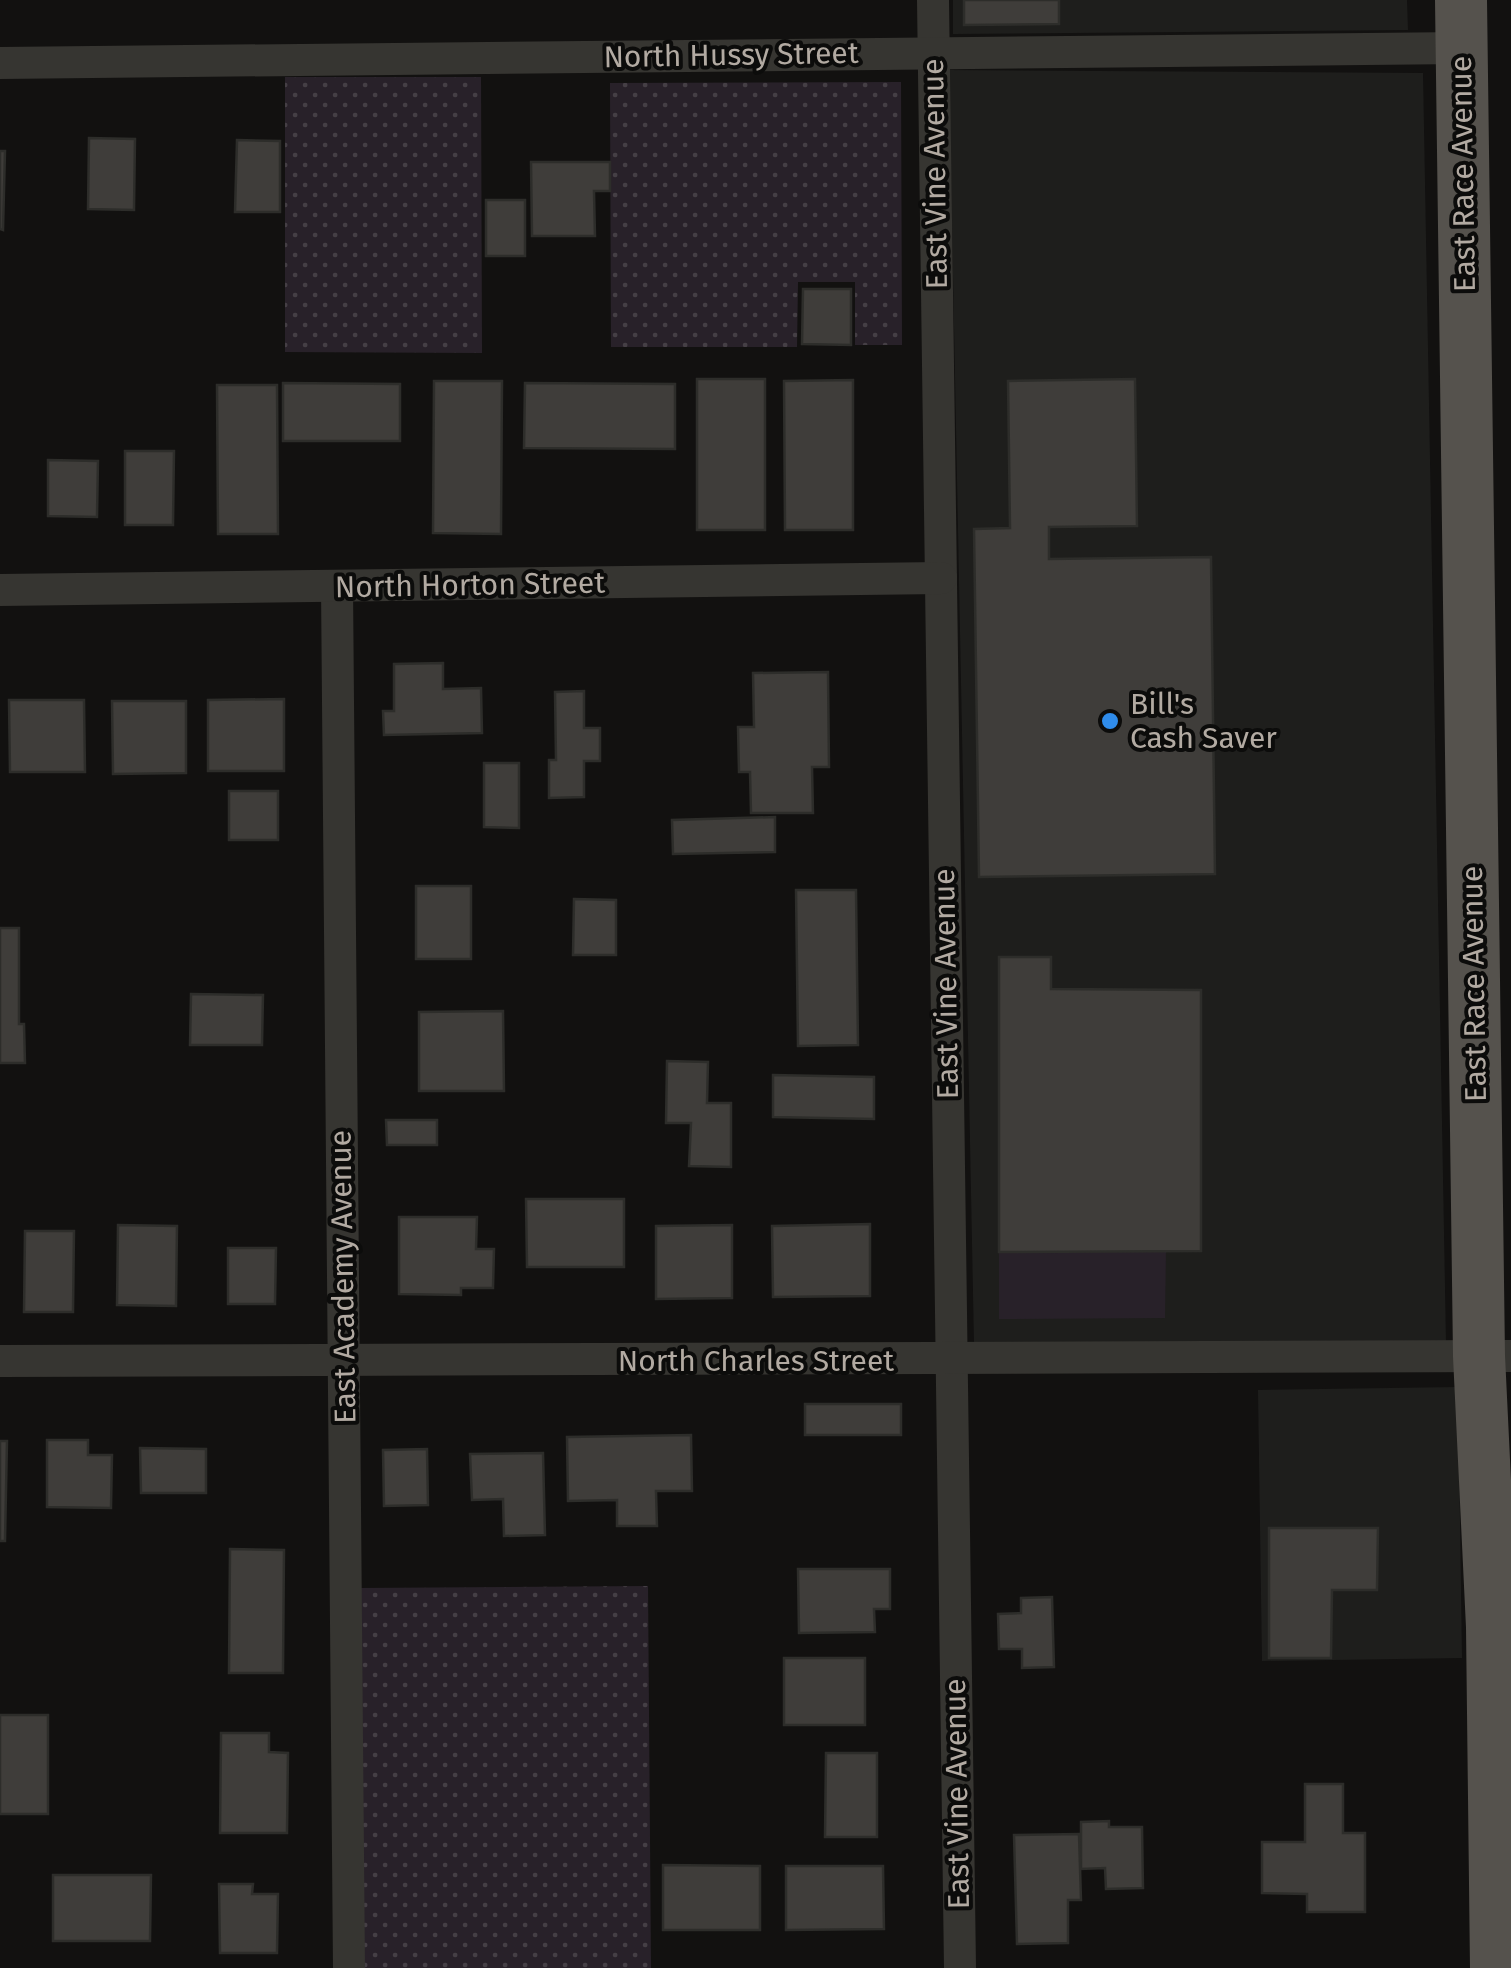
<svg xmlns="http://www.w3.org/2000/svg" width="1511" height="1968" font-family="'Fira Sans',sans-serif">
<style>
.built{fill:#1e1e1c}
.grass{fill:url(#grass-dots)}
.green{fill:#282129}
.building{fill:#3f3d3a;stroke:#2d2d2a;stroke-width:2.5}
.lines{fill:none;stroke-linecap:round;stroke-linejoin:round}
.minor{stroke:#363531;stroke-width:32}
.primary{stroke:#55524d;stroke-width:52}
.poi-dot{fill:#2f8ceb;stroke:#0c0c0b;stroke-width:4}
.labels{text-anchor:middle;stroke-width:8;stroke-linejoin:round;paint-order:stroke}
.street-label{font-size:30px;fill:#b2aaa2;stroke:#0c0c0b}
.poi-label{font-size:30px;fill:#b2aaa2;stroke:#0c0c0b;text-anchor:start}
</style>
<defs>
<pattern id="grass-dots" width="8" height="8" patternUnits="userSpaceOnUse" patternTransform="scale(2.5)"><rect width="8" height="8" fill="#282129"/><path d="M2 2h.1M6 6h.1" fill="none" stroke="#453f45" stroke-width="1.8" stroke-linecap="round"/></pattern>
</defs>
<rect width="100%" height="100%" fill="#121110"/>
<g class="built">
<path d="M953,0H1407L1408,30L953,34Z"/>
<path d="M949,70L1423,73L1446,1343L974,1344Z"/>
<path d="M1458,1387L1462,1658L1262,1661L1258,1390Z"/>
</g>
<g class="grass">
<path d="M285,77H481L482,353L285,352Z"/>
<path d="M901,82L902,345H855V282H798L797,347H611L610,83Z"/>
<path d="M648,1586L651,1968H364L361,1588Z"/>
</g>
<path class="green" d="M1166,1251L1165,1318L999,1319V1252Z"/>
<g class="building">
<path d="M964,0H1059V24L964,25Z"/>
<path d="M89,138L135,139L134,210L88,209Z"/>
<path d="M237,140L280,141V212H235Z"/>
<path d="M0,151H5L3,230L0,229Z"/>
<path d="M531,162H610V191H594L595,236H532Z"/>
<rect x="486" y="200" width="39" height="56"/>
<path d="M803,289H851V345L802,344Z"/>
<rect x="697" y="379" width="68" height="151"/>
<path d="M1135,379L1137,526L1049,527V559L1211,557L1215,874L979,877L974,529L1010,528L1008,381Z"/>
<path d="M853,380V530H785L784,381Z"/>
<path d="M434,381H502L501,534L433,533Z"/>
<path d="M283,383L400,384V441H283Z"/>
<path d="M525,383L675,384V449L524,448Z"/>
<path d="M217,385H277L278,534H218Z"/>
<path d="M125,451H174L173,525H125Z"/>
<path d="M48,460L98,461L97,517L48,516Z"/>
<path d="M443,663V689L481,688L482,733L384,735L383,711H394V664Z"/>
<path d="M828,672L829,767H812L813,813H751L750,772H739L738,727H754L753,673Z"/>
<path d="M584,691V728H600V761H584V797L549,798V760H556L555,692Z"/>
<path d="M284,699V771H208V700Z"/>
<path d="M9,700H84L85,772H10Z"/>
<path d="M112,701H186V773L113,774Z"/>
<path d="M484,763H519V828L484,827Z"/>
<rect x="229" y="791" width="49" height="49"/>
<path d="M775,817V852L673,854L672,820Z"/>
<rect x="416" y="886" width="55" height="73"/>
<path d="M796,890H856L858,1045L798,1046Z"/>
<path d="M574,899L616,900V955H573Z"/>
<path d="M0,928H19V1024H24L25,1063H0Z"/>
<path d="M999,957H1051V989L1201,990V1251L999,1252Z"/>
<path d="M191,994L263,995L262,1045H190Z"/>
<path d="M503,1011L504,1091H419V1012Z"/>
<path d="M667,1061L708,1062L707,1103H731V1167L689,1166L691,1123H666Z"/>
<path d="M773,1075L874,1077V1119L773,1117Z"/>
<path d="M386,1120H437V1145H387Z"/>
<path d="M526,1199H624V1267H527Z"/>
<path d="M399,1217H477L476,1249H494L493,1288H461V1295L399,1294Z"/>
<path d="M870,1224V1296L773,1297L772,1226Z"/>
<path d="M118,1225L177,1226L176,1306L117,1305Z"/>
<path d="M732,1225V1298L656,1299V1226Z"/>
<path d="M25,1231H74L73,1312H24Z"/>
<path d="M228,1248H276L275,1304H228Z"/>
<rect x="805" y="1404" width="96" height="31"/>
<path d="M691,1435L692,1491H656L657,1526H617V1500L568,1501L567,1437Z"/>
<path d="M47,1440H88V1455H112L111,1508L47,1507Z"/>
<path d="M0,1441H7L5,1541H0Z"/>
<path d="M140,1448L206,1449V1493H141Z"/>
<path d="M427,1449L428,1505L384,1506L383,1450Z"/>
<path d="M543,1453L545,1535L504,1536L503,1499L472,1500L470,1454Z"/>
<path d="M1269,1528H1378L1377,1590H1332L1331,1658H1269Z"/>
<path d="M230,1549L284,1550L283,1673H229Z"/>
<path d="M798,1569H890V1609H874L875,1632L799,1633Z"/>
<path d="M1052,1597L1054,1667L1022,1668V1649H999L998,1614L1021,1613V1598Z"/>
<rect x="784" y="1658" width="81" height="67"/>
<rect x="0" y="1715" width="48" height="99"/>
<path d="M221,1733H269V1752L288,1753L287,1833H220Z"/>
<path d="M826,1753H877V1837H825Z"/>
<path d="M1305,1784H1343V1833H1365V1912H1307V1894L1262,1893V1842H1305Z"/>
<path d="M1109,1821V1827H1142L1143,1888L1106,1889L1105,1868L1081,1869V1822Z"/>
<path d="M1079,1834L1081,1900H1068V1943L1017,1944L1014,1835Z"/>
<path d="M663,1865L760,1866V1930H663Z"/>
<path d="M786,1866H883L884,1929L786,1930Z"/>
<path d="M53,1875H151L150,1941H53Z"/>
<path d="M219,1884H253L252,1894H278L277,1953H220Z"/>
</g>
<g class="lines">
<g class="minor">
<path d="M933,0L960,1968"/>
<path d="M0,63L1462,48"/>
<path d="M337,586L349,1968"/>
<path d="M0,590L941,578"/>
<path d="M0,1361L1511,1356"/>
</g>
<path class="primary" d="M1461,0L1479,1356L1492,1627L1496,1968"/>
</g>
<circle class="poi-dot" cx="1110" cy="721" r="10"/>
<g class="labels">
<g class="street-label">
<text transform="translate(731 55) rotate(-1)" y="10">North Hussy Street</text>
<text transform="translate(935 174) rotate(-91)" y="10">East Vine Avenue</text>
<text transform="translate(1463 174) rotate(-91)" y="10">East Race Avenue</text>
<text transform="translate(470 585) rotate(-1)" y="10">North Horton Street</text>
<text transform="translate(946 984) rotate(-91)" y="10">East Vine Avenue</text>
<text transform="translate(1474 984) rotate(-91)" y="10">East Race Avenue</text>
<text transform="translate(343 1277) rotate(-91)" y="10">East Academy Avenue</text>
<text x="756" y="1371">North Charles Street</text>
<text transform="translate(957 1794) rotate(-91)" y="10">East Vine Avenue</text>
</g>
<g class="poi-label">
<text x="1130" y="714">Bill's<tspan x="1130" dy="34">Cash Saver</tspan></text>
</g>
</g>
</svg>
